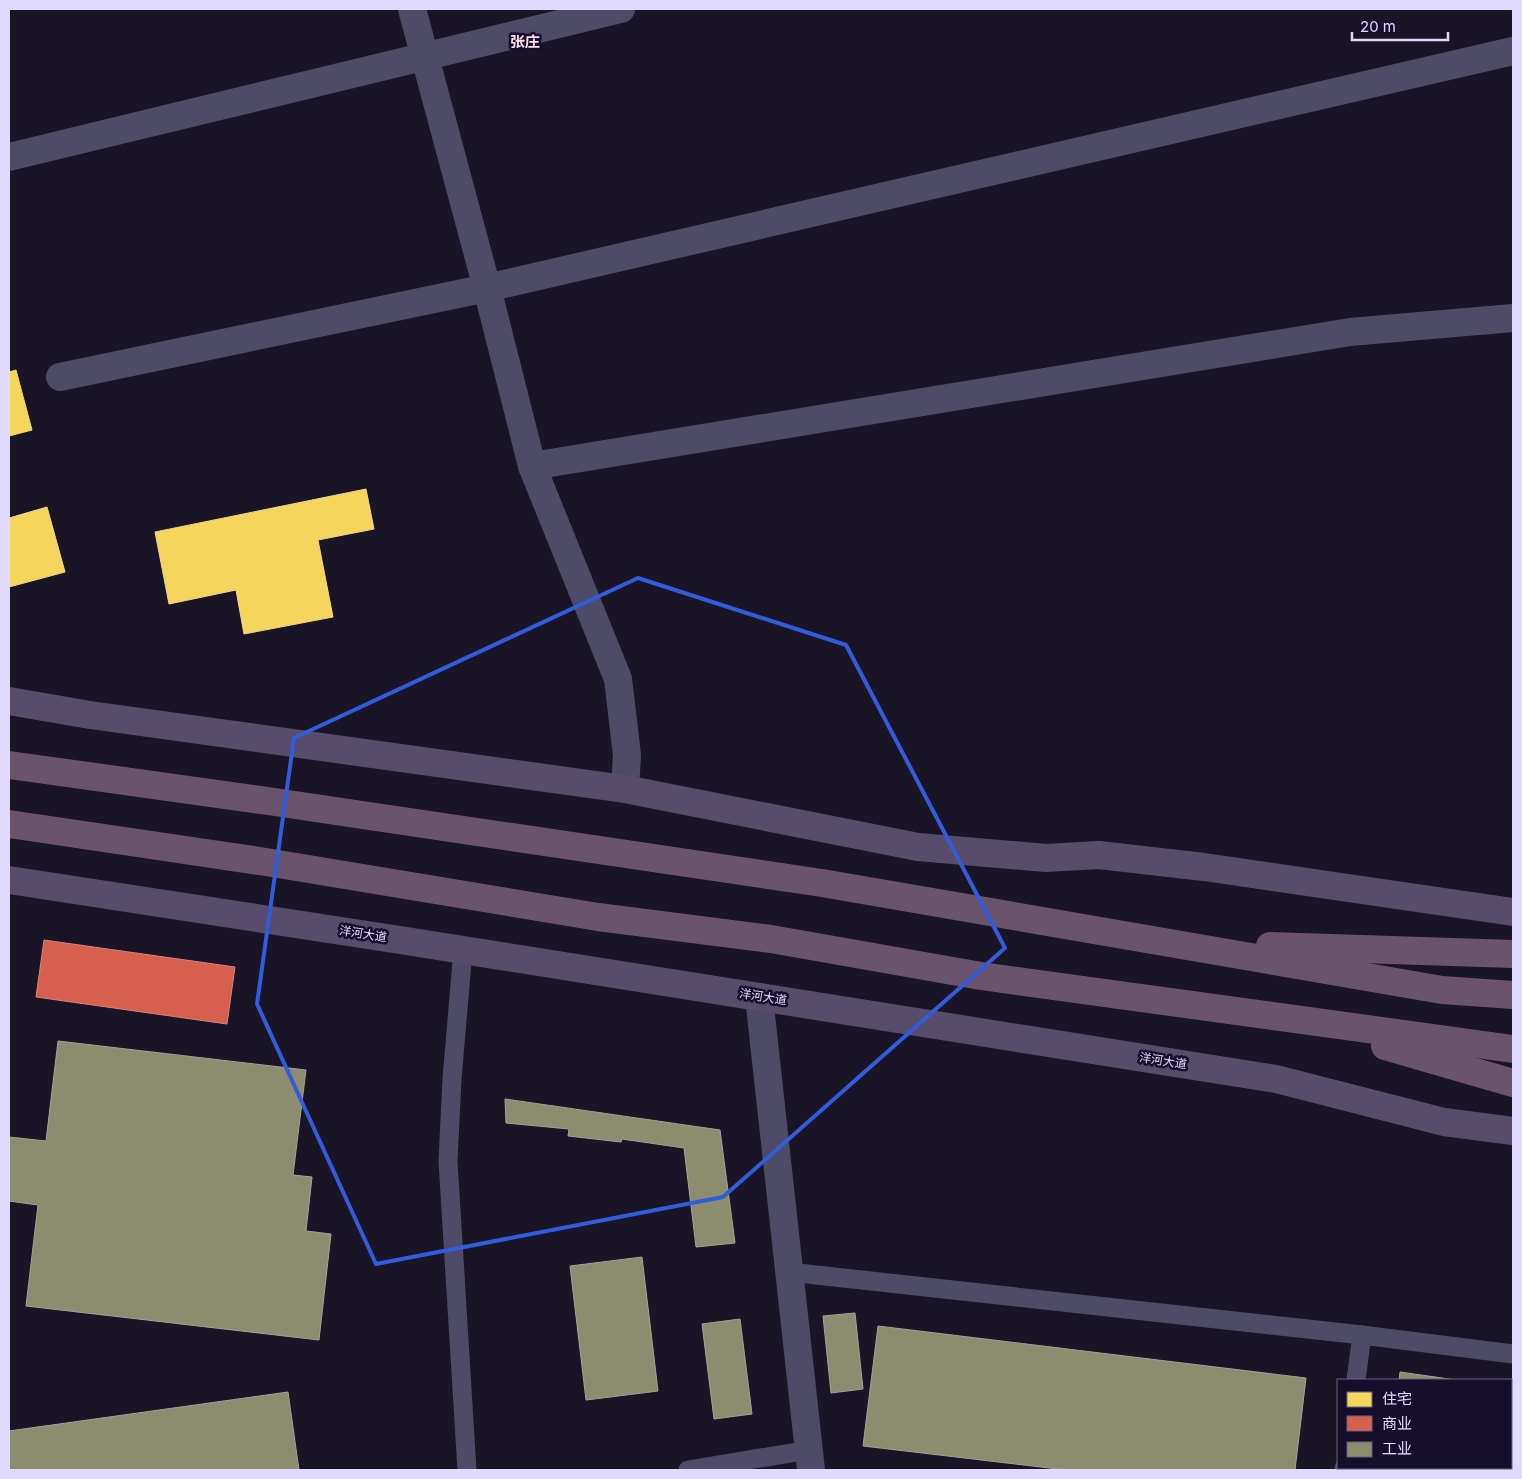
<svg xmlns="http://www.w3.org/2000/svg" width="1522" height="1479" font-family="Inter,'Noto Sans SC',sans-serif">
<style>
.homes{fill:#f6d55c;stroke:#f0d68d}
.shops{fill:#d6604d;stroke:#d98582}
.industry{fill:#8c8c6e;stroke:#a6a39a}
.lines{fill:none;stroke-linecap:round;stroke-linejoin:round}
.lane{stroke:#4d4b67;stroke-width:19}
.street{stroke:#4d4b67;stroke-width:28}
.primary{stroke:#574c6b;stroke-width:28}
.highway{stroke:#69536d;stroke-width:28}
.marked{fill:none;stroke:#315cdc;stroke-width:4;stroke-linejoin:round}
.labels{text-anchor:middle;stroke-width:5;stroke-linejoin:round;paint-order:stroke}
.street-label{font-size:12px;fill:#e1daff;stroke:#160f2c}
.quarter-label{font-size:15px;font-weight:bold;fill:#ffdcf0;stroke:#160f2c}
</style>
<rect width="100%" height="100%" fill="#1a1526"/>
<g class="homes">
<path d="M16,370L32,430L9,436V372Z"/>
<path d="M366,489L374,529L318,540L333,617L244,634L236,590L169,604L155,532Z"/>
<path d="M47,507L65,572L9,587V518Z"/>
</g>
<path class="shops" d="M44,940L235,967L227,1024L36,997Z"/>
<g class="industry">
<path d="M58,1041L306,1070L293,1175L312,1177L306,1231L331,1234L319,1340L26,1306L38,1205L9,1201V1137L46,1141Z"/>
<path d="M505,1099L720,1130L735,1243L696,1247L684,1148L622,1139L621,1142L568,1136L569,1129L506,1123Z"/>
<path d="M642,1257L658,1391L586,1400L570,1266Z"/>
<path d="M855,1313L863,1389L831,1393L823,1316Z"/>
<path d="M740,1319L752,1414L714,1419L702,1324Z"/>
<path d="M878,1326L1306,1378L1295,1470H1066L863,1446Z"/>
<path d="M1400,1372L1456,1380H1399Z"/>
<path d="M1511,1388L1513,1389V1470H1385V1468H1511Z"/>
<path d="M288,1392L299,1470H9V1431Z"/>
</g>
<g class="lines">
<g class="lane">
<path d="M463,950L452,1079L448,1161L467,1470"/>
<path d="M789,1272L1362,1335L1513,1354"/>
<path d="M1356,1380L1362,1335"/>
<path d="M688,1470L809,1450"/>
<path d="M1344,1470V1468"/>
</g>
<g class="street">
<path d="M412,9L487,288L532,466L618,679L627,755L625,789"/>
<path d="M9,157L621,9"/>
<path d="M60,377L487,288L1513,51"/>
<path d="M532,466L1350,332L1513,318"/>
<path d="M759,997L811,1470"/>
</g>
<g class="primary">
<path d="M9,701L90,715L625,789L918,847L1046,858L1099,855L1204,867L1513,912"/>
<path d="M9,880L400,940L1276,1079L1444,1122L1513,1131"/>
</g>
<g class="highway">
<path d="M9,765L268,801L822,883L1442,990L1513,995"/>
<path d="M9,824L266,862L598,917L771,939L981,976L1513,1049"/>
<path d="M1270,946L1513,954"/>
<path d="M1385,1046L1513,1083"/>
</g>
</g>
<path class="marked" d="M638,578L846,645L1005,948L723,1197L376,1264L257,1004L294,738Z"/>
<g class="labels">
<g class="street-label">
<text transform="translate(363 934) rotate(9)" y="4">洋河大道</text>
<text transform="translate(763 997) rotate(9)" y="4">洋河大道</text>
<text transform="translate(1163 1061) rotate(9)" y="4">洋河大道</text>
</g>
<g class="quarter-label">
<text x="525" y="47">张庄</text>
</g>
</g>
<rect width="1522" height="1479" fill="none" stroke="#e1daff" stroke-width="20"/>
<rect x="1337" y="1379" width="175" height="90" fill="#160f2c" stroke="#676080"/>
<rect x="1347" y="1392" width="25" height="15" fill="#f6d55c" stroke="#676080"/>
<text x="1382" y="1404" font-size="15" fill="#e1daff">住宅</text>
<rect x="1347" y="1416" width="25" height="15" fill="#d6604d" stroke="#676080"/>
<text x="1382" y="1429" font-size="15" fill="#e1daff">商业</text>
<rect x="1347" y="1442" width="25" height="15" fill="#8c8c6e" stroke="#676080"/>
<text x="1382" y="1454" font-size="15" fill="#e1daff">工业</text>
<path d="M1352 32v8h96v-8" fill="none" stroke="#e1daff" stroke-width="2.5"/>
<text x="1360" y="32" font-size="15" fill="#e1daff" stroke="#160f2c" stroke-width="4" paint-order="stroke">20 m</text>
</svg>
